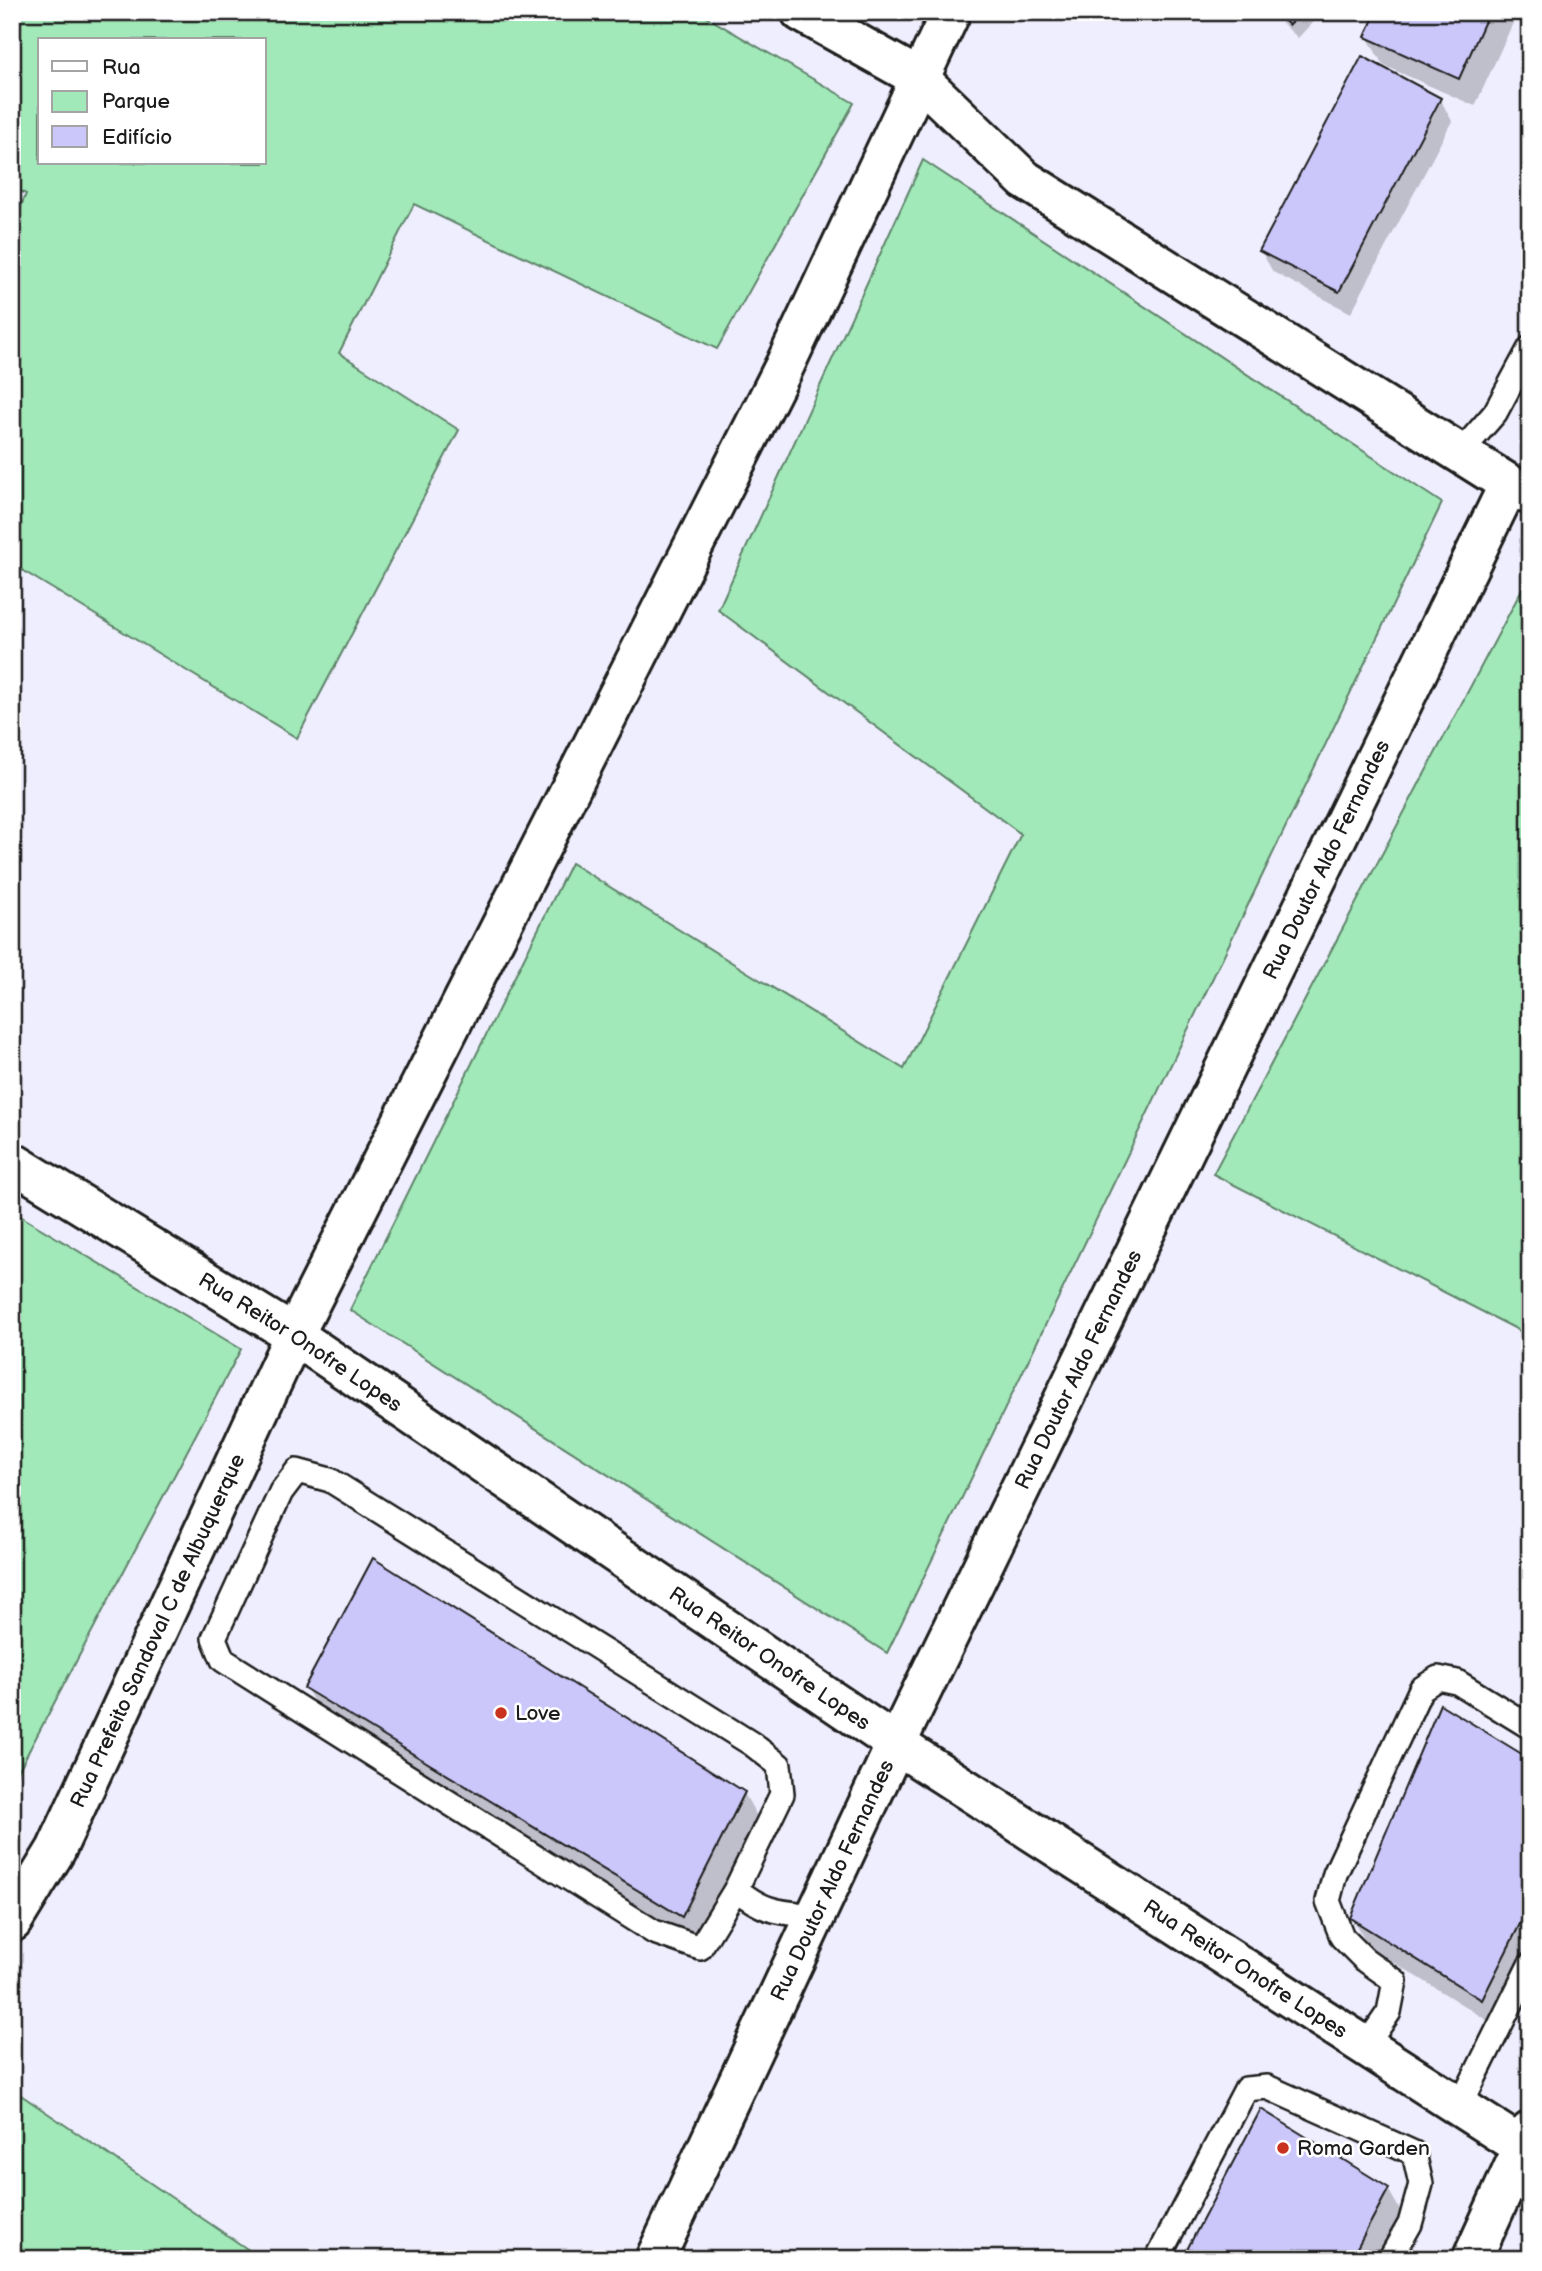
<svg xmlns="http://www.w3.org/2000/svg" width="1542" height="2271" font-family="'Balsamiq Sans',sans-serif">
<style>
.green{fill:#a1e9b8;stroke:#5e826a;stroke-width:2;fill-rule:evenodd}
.shadow{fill:#0003}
.building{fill:#cbc7fa;stroke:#1c1c1c;stroke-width:2}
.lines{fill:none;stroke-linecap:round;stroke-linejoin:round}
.lane-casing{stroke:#1c1c1c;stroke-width:28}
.street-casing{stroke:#1c1c1c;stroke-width:44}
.lane{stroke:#fff;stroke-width:23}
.street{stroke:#fff;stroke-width:38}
.poi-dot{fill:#c8321e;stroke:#fff;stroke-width:2.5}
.labels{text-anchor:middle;stroke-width:5;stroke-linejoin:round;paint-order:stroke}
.street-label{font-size:21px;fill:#1c1c1c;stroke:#fff}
.poi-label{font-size:21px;fill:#1c1c1c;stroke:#fff;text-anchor:start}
</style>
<rect width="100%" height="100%" fill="#efeefe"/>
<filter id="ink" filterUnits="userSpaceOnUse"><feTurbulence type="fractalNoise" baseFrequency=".0143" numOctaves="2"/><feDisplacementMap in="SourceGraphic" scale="14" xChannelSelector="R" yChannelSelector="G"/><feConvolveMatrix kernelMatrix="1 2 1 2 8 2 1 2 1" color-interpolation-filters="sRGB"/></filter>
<g filter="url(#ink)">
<g class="green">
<path d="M12,12H698L854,103L717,349L414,204L339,353L459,430L297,738L12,564V227L26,194L12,187ZM40,40H264V163H40Z"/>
<path d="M923,160L1442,503L887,1653L350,1310L571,863L904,1069L1021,834L718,610Z"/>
<path d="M1530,574V1336L1213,1174Z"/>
<path d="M12,1211L241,1349L12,1783Z"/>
<path d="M12,2089L262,2259H12Z"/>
</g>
<g class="shadow">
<path d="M1270,12H1322L1298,38Z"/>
<path d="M1378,12H1518L1475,106L1383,65L1367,37Z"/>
<path d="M1440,99L1452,121L1351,313L1273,272L1261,251Z"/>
<path d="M306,1688L744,1793L766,1832L705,1954L329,1727Z"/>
<path d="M1530,1761V1964L1498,2027L1368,1946L1352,1918Z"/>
<path d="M1388,2189L1404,2217L1382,2259H1184Z"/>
</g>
<g class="building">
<path d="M1275,12H1301L1289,25Z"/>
<path d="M1376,12H1489L1459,79L1365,37Z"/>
<path d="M1362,56L1441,98L1339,292L1259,251Z"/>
<path d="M373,1558L745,1792L682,1917L304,1688Z"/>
<path d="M1440,1704L1530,1759V1904L1482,2000L1350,1918Z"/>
<path d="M1261,2109L1389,2188L1351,2259H1182Z"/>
</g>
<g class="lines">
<defs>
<g id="lane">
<path d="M1460,453L1495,413L1530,348"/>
<path d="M297,1471L330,1480L752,1744L779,1765L782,1794L736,1889L700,1948L654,1932L223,1660L214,1638L281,1492Z"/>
<path d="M736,1889C765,1913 779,1912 816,1916"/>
<path d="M1365,2047L1389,2012L1395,1981L1364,1959L1342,1937L1328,1901L1335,1874L1421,1689L1438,1678L1457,1682L1530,1727"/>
<path d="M1459,2108L1530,1965"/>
<path d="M1157,2259L1246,2089L1267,2087L1414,2153L1421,2184L1410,2224L1390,2259"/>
</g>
<g id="street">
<path d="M801,12L919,78L1025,180L1509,484L1530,495"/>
<path id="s1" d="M12,1162L294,1335L896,1744L1530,2152"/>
<path id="s2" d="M12,1922L56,1850L294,1335L784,367L951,12"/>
<path id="s3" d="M655,2259L896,1744L1509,484"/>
<path d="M1472,2259L1530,2131"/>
</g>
</defs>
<use href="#lane" class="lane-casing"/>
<use href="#street" class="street-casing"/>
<use href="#lane" class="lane"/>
<use href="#street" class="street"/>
</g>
</g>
<g class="poi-dot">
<circle cx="501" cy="1713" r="7"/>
<circle cx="1283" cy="2148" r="7"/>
</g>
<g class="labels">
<g class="street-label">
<text dy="7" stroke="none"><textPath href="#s3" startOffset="1552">Rua Doutor Aldo Fernandes</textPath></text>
<text dy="7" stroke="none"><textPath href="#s1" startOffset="340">Rua Reitor Onofre Lopes</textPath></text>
<text dy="7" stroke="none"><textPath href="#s3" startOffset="985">Rua Doutor Aldo Fernandes</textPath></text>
<text dy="7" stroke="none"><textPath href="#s2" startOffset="326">Rua Prefeito Sandoval C de Albuquerque</textPath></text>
<text dy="7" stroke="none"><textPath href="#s1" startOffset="906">Rua Reitor Onofre Lopes</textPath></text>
<text dy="7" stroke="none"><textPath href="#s3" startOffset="418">Rua Doutor Aldo Fernandes</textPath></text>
<text dy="7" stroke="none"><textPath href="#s1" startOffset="1474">Rua Reitor Onofre Lopes</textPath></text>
</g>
<g class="poi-label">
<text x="515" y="1720">Love</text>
<text x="1297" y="2155">Roma Garden</text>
</g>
</g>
<rect width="1542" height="2271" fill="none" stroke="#fff" stroke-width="42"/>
<rect x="21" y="21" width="1500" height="2229" fill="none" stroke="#1c1c1c" stroke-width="2.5" filter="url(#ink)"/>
<rect x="38" y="38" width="228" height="126" fill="#ffffff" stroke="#a4a4a4" stroke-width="2"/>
<rect x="52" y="61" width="35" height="10" fill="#ffffff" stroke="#a4a4a4" stroke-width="2"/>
<text x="102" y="74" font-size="21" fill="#1c1c1c">Rua</text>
<rect x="52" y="91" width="35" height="21" fill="#a1e9b8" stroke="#a4a4a4" stroke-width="2"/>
<text x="102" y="108" font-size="21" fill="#1c1c1c">Parque</text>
<rect x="52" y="126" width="35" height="21" fill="#cbc7fa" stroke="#a4a4a4" stroke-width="2"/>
<text x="102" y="144" font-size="21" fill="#1c1c1c">Edifício</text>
</svg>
